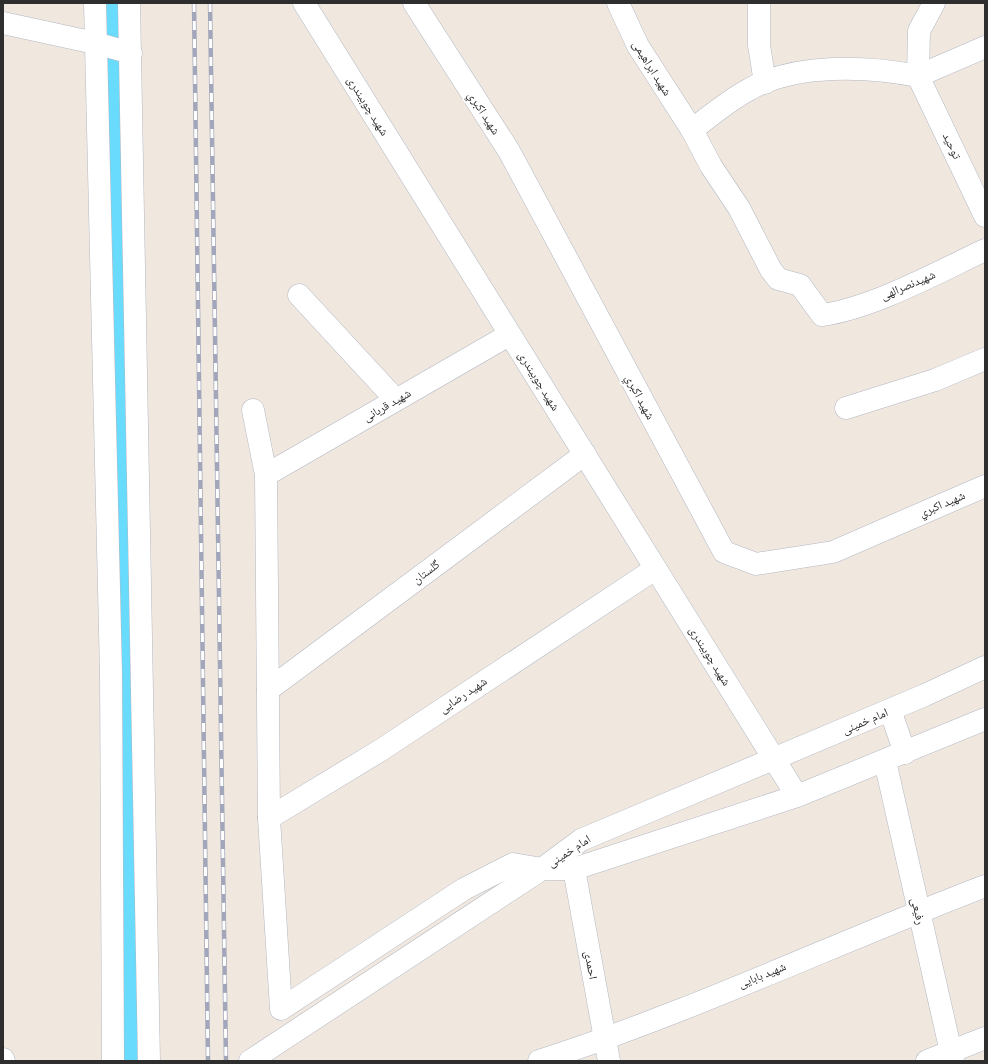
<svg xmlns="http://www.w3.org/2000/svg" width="988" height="1064" font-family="'Exo 2','Noto Naskh Arabic',sans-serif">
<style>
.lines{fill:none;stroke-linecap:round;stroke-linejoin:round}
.canal{stroke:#69dbfc;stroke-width:21}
.minor-casing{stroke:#b3b7c3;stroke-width:23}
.minor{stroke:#fff;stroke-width:22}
.rail-casing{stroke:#a1a6ba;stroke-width:4.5}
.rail{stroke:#fff;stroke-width:3;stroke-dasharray:9;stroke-linecap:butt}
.labels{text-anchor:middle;stroke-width:4;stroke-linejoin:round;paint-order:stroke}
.street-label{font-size:12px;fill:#2e2e2e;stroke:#fff}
</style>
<rect width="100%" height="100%" fill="#f0e8df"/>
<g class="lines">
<path class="canal" d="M112,3L126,596L127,1061"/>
<defs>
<g id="minor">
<path d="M95,3L111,673L113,1061"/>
<path d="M129,3L149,1061"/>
<path d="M304,3L797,796"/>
<path d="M414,3L509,151L724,552L756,564L833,552L985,486"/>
<path d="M618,3L638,46L692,130L711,166L739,208L771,270L778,279L800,285L822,315C873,308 938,272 985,250"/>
<path d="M759,3V45L765,83"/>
<path d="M934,3L919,31L918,76L985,216"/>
<path d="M3,23L95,43L131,53"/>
<path d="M918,76L985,47"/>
<path d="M692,130C710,116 729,100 750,89C797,63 867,66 918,76"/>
<path d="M299,295L396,400"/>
<path d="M846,408L935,380L985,359"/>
<path d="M253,410L266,475L269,818L281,1009L464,889L513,864L542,869H574L797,796L985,719"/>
<path d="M266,475L509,335"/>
<path d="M268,690L585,454"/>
<path d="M890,710L905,753"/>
<path d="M885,761L953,1061"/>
<path d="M269,818L381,750L655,569"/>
<path d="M574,869L609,1061"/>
<path d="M3,1059L4,1061"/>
<path d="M250,1061L542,869L581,840L925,695L985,667"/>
<path d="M539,1061C691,1012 836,943 985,886"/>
<path d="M927,1061L985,1038"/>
</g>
</defs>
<use href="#minor" class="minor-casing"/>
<use href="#minor" class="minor"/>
<defs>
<g id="rail">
<path d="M194,3L208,1061"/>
<path d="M210,3L226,1061"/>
</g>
</defs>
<use href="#rail" class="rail-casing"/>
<use href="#rail" class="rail"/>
</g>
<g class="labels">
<g class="street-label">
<text transform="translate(652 68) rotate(58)" y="4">شهید ابراهیمی</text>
<text transform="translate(368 106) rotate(58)" y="4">شهید چوبیندری</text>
<text transform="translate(484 113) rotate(57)" y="4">شهيد اکبري</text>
<text transform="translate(952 146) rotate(65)" y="4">توحید</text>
<text transform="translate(908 285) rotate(-23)" y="4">شهیدنصرالهی</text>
<text transform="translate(539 381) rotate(58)" y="4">شهید چوبیندری</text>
<text transform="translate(640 397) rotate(62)" y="4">شهيد اکبري</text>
<text transform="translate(387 405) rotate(-30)" y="4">شهید قربانی</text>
<text transform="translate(942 504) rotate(-23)" y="4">شهيد اکبري</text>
<text transform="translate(426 572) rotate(-37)" y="4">گلستان</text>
<text transform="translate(710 656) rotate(58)" y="4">شهید چوبیندری</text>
<text transform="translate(463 695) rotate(-34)" y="4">شهید رضایی</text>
<text transform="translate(865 721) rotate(-23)" y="4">امام خمینی</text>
<text transform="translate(569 851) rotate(-33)" y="4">امام خمینی</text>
<text transform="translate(918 911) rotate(77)" y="4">رفیعی</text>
<text transform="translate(591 965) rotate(80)" y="4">احمدی</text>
<text transform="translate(762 975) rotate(-22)" y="4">شهید بابایی</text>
</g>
</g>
<rect width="988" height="1064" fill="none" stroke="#2e2e2e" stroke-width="8"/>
</svg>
